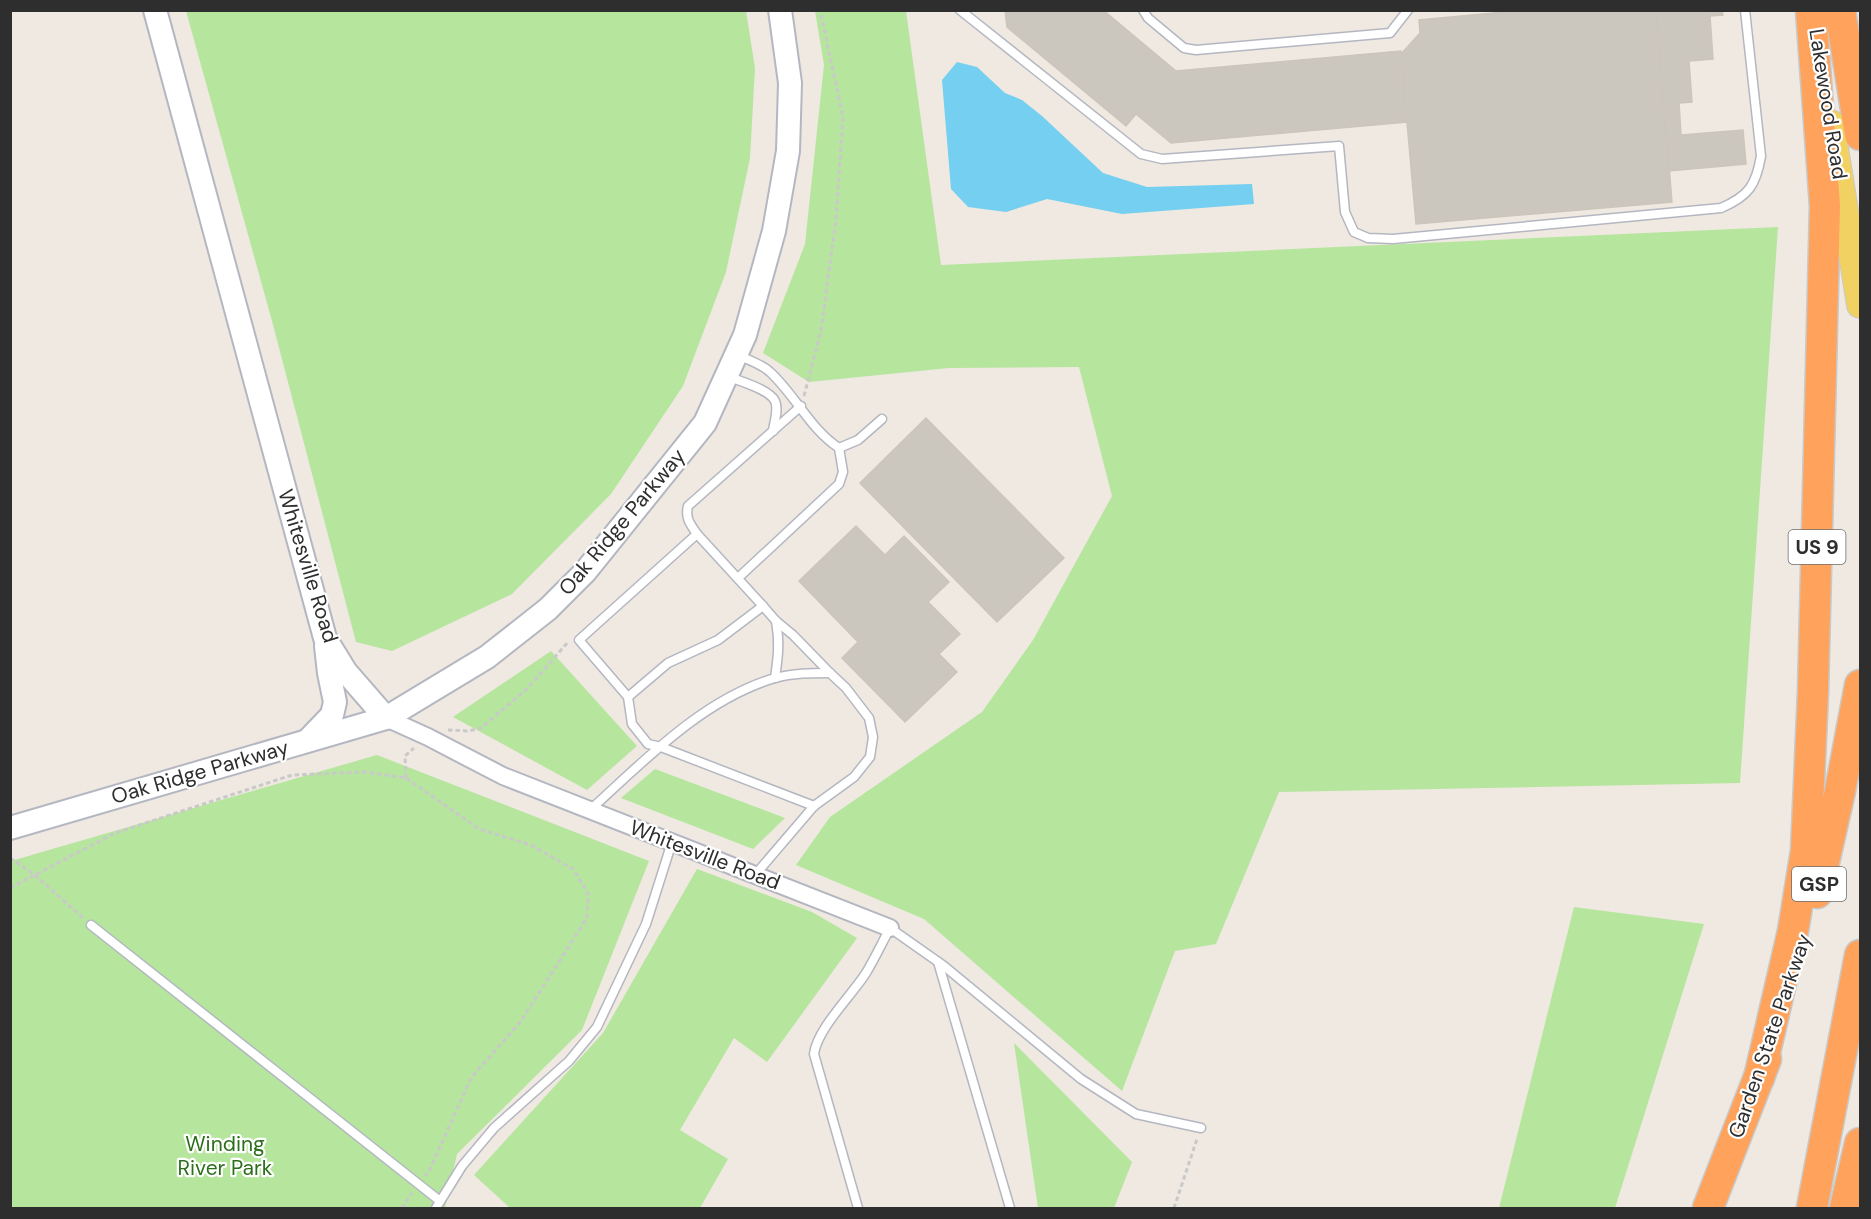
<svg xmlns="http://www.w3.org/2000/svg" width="1871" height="1219" font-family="'DM Sans',sans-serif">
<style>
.green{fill:#b6e59e}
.water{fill:#75cff0}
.building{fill:#cbc7bf;stroke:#cbc5ba;stroke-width:1.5}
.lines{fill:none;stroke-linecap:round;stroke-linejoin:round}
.lane-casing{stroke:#b4b7c1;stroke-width:11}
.street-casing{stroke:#b4b7c1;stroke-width:20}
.secondary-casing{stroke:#b4b7c1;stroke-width:26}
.primary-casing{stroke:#c9c9c9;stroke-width:28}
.highway-casing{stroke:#c9c9c9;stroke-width:33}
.path{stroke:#c9c9c9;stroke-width:3;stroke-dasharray:4.5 3;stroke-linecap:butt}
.lane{stroke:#fff;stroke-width:8}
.street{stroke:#fff;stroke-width:16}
.secondary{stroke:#fff;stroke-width:22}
.primary{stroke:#f2d163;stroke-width:26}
.highway{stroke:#ffa35c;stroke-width:30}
.labels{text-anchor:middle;stroke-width:4.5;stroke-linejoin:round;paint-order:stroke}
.shield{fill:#fff;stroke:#6d6d6d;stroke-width:1.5}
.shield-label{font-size:20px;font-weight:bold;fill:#2e2e2e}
.street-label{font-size:21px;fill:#2e2e2e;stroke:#fff}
.park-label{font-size:21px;fill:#2c6e1b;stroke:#fff}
</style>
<rect width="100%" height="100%" fill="#efe9e1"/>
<g class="green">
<path d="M186,11H746L755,68L750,158L726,272L683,386L611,494L512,594L392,651L356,642L272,321Z"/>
<path d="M815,11H906L941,265L1778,227L1740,783L1279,792L1216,944L1175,951L1122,1091L924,919L796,865L830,817L982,712L1033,640L1112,496L1079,367L949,368L809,382L763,353L805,244L824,65Z"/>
<path d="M551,651L637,746L587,790L453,717Z"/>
<path d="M377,755L649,861L582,1030L457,1154L445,1208H11V861Z"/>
<path d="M655,769L785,818L753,849L621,798Z"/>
<path d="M697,869L812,912L857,938L767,1062L734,1038L680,1130L728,1159L700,1208H510L474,1175L603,1033Z"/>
<path d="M1574,907L1704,924L1615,1208H1499Z"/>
<path d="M1014,1043L1132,1162L1114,1208H1038Z"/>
</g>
<path class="water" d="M957,62L977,67L1005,93L1022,100L1042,116L1103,173L1147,187L1252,184L1254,204L1122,214L1047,199L1006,212L968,207L951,189L942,80Z"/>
<g class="building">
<path d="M1005,10H1103L1176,71L1401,51L1407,122L1171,143L1136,114L1126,126L1007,27Z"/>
<path d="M1527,10H1656L1672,202L1416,224L1401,54L1420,33L1419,20Z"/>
<path d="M1656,10H1722L1723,15L1710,16L1713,59L1689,61L1692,102L1679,103L1681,135L1743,130L1746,164L1669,171Z"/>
<path d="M926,418L1064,558L997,622L860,483Z"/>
<path d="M856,526L885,555L904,536L949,582L928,602L960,634L939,654L957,672L905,722L842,658L858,642L799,581Z"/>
</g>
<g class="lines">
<defs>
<g id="lane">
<path d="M960,10L1141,154L1162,159L1339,146L1345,212L1354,232L1368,238L1393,239L1721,208C1749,196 1756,185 1761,156L1745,10"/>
<path d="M1143,10L1148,18L1184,48L1196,50L1390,33L1408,10"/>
<path d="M737,354C747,360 762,364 770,372C796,396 810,429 839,448L843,472L839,484L738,578"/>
<path d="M727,376C739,381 769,389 775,401C779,410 774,422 773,431"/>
<path d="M839,448L858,440L882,419"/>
<path d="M697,534L579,640L628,697L632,724L648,744L661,747L814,806"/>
<path d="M775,678C778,657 780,643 776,621"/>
<path d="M628,697L668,663L718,640L763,606"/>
<path d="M590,810C644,761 703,699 775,678C793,673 811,673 830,673"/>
<path d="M755,875L814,806L854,777L870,757L873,737L869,718L846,688L830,673L793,635L776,621L763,606L697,534C690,524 685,518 688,506L801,406"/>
<path d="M91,925L440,1201"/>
<path d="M938,962L1010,1208"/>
<path d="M436,1208L462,1166L494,1128L569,1061L597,1027L646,924L672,842"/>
<path d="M858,1208L814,1054C817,1029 852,995 866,973C875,958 882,943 890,928L944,966L1081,1079L1136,1114L1201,1128"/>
</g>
<path id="street" d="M386,718L428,737L503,776L890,928"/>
<g id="secondary">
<path d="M155,10L325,638L346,672L386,718"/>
<path d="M308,740L332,715L335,702L329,673L326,646"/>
<path d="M10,828L386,718L487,657L548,609L585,572L705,423L745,335L774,231L788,151L790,83L780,10"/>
</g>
<path id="primary" d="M1831,123L1860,305"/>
<g id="highway">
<path d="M1840,10L1860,135"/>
<path d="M1817,893L1840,791L1860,685"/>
<path d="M1759,1078L1793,931L1806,851L1813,692L1825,206L1811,10"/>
<path d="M1708,1208L1766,1059"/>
<path d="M1812,1208L1860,955"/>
<path d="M1845,1208L1860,1143"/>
</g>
</defs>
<use href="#lane" class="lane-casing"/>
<use href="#street" class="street-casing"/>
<use href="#secondary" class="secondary-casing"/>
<use href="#primary" class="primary-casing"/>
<use href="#highway" class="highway-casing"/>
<g class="path">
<path d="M804,396L821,331L836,219L843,117L820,10"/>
<path d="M448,730L468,731L481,728L527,689L568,642"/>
<path d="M406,778L405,756L414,748"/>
<path d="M10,858L35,875L83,918"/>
<path d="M10,888L115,833L292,775L365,772L406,778L479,829L531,845L573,869L588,893L587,918L521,1021L471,1078L430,1169L425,1176"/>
<path d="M402,1208L412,1193"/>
<path d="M1174,1208L1197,1139"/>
</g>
<use href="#lane" class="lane"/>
<use href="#street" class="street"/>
<use href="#secondary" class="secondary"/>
<use href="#primary" class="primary"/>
<use href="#highway" class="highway"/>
</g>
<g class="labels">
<g class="shield">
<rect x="1788.5" y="530" width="57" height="34" rx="4.5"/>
<rect x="1792" y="867" width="54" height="34" rx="4.5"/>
</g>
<g class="shield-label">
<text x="1817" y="554">US 9</text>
<text x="1819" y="891">GSP</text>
</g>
<g class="street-label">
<text transform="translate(1828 104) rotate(81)" y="7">Lakewood Road</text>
<text transform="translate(622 522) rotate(-50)" y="7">Oak Ridge Parkway</text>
<text transform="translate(308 566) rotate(73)" y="7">Whitesville Road</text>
<text transform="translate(200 772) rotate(-16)" y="7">Oak Ridge Parkway</text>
<text transform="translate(705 855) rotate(21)" y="7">Whitesville Road</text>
<text transform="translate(1770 1036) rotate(-71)" y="7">Garden State Parkway</text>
</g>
<g class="park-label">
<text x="225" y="1151">Winding<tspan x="225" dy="24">River Park</tspan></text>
</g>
</g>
<rect width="1871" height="1219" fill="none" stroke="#2e2e2e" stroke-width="24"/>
</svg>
